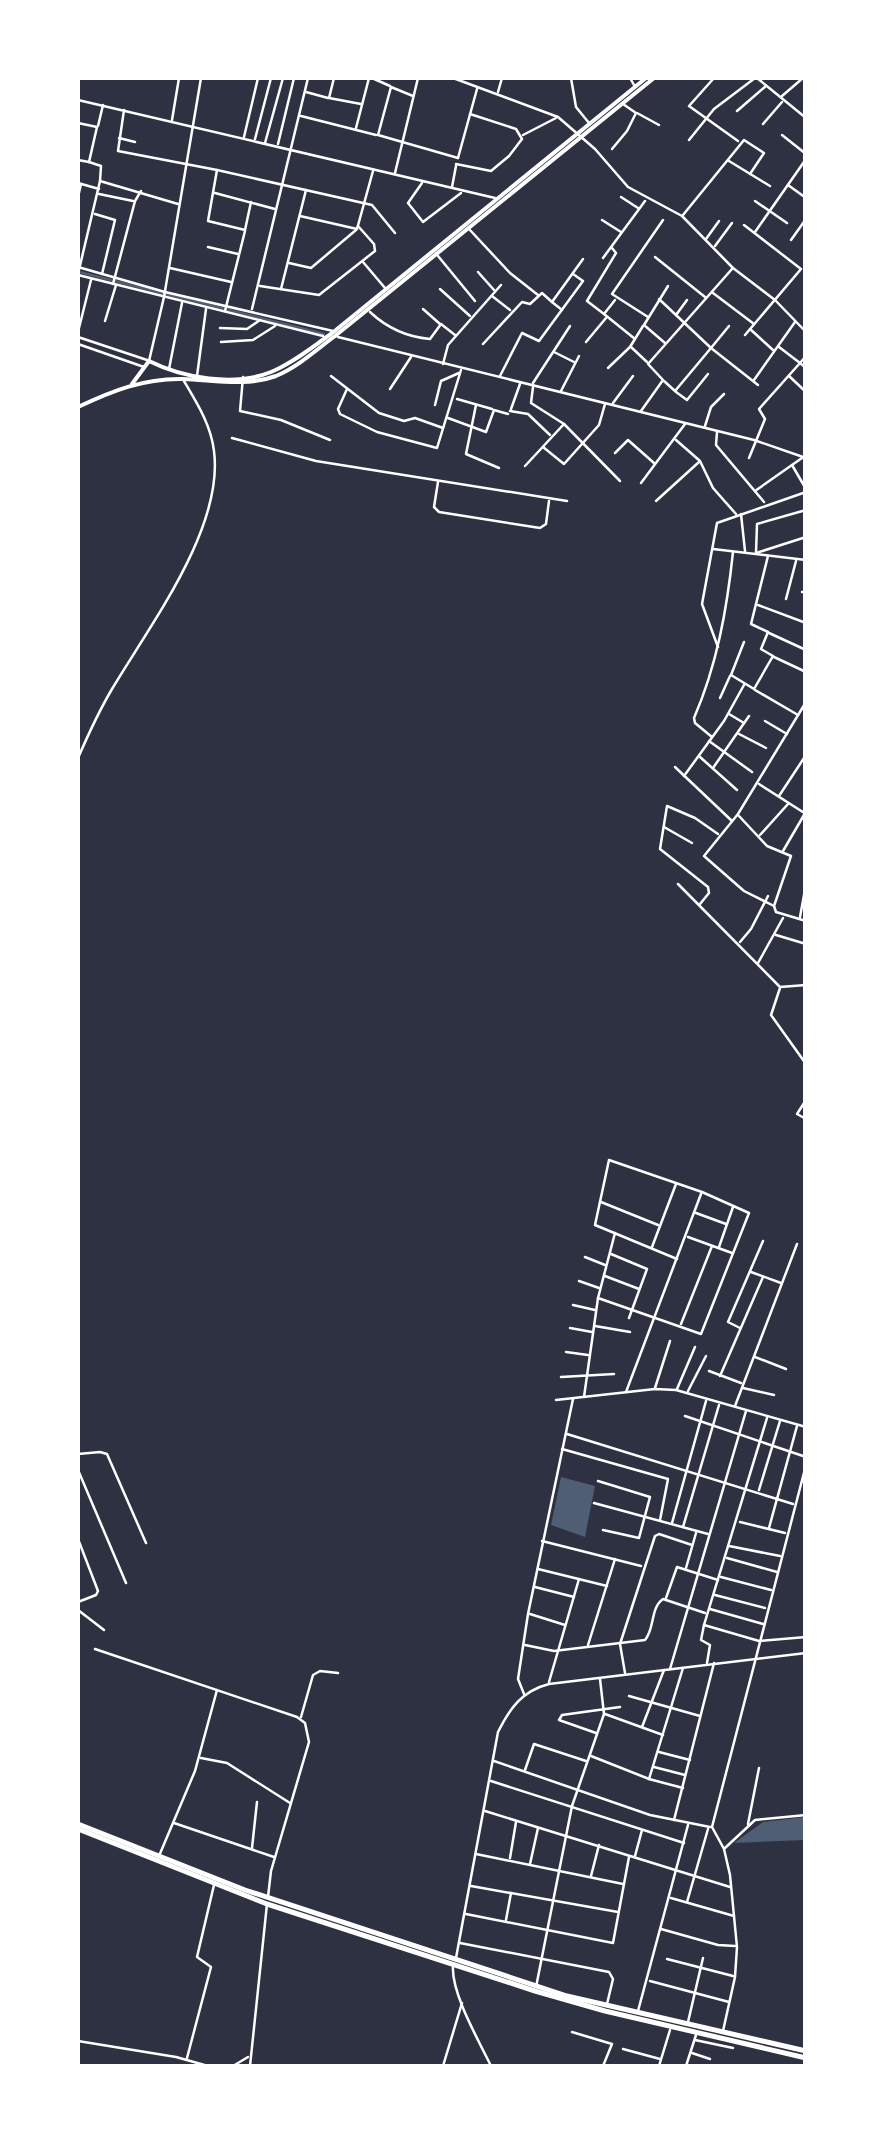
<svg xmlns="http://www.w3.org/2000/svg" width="883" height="2144" font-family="'Exo 2',sans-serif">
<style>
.water{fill:#4f5d75}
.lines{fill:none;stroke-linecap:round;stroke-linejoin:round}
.stream{stroke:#4f5d75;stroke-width:2.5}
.minor{stroke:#fff;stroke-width:2.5}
.tertiary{stroke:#fff;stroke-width:2.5}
.secondary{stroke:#fff;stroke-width:4}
.trunk{stroke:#fff;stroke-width:5}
</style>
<rect width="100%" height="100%" fill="#2d3142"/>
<g class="water">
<path d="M561,1477L595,1486L585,1537L551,1525Z"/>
<path d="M805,1817V1840L734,1843L763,1822Z"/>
</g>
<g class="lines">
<path class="stream" d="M79,272L324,334"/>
<g class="minor">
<path d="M112,78H120"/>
<path d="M334,78L329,98L361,104"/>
<path d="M372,78L390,86"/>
<path d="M453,78L558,117L595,149L628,187L682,216L733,268L775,300L806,332"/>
<path d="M571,78L576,107L589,123"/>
<path d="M630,78L634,85"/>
<path d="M714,78L689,106L738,141"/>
<path d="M757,78L806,118"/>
<path d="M306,92L328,98"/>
<path d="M498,92L502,78"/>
<path d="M413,96L391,87L378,135L458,158"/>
<path d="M782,96L803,78"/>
<path d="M78,100L495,198"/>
<path d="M124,110L118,151L217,170L372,205L395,233"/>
<path d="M737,111L766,86"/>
<path d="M637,113L659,125"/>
<path d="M301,116L376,135"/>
<path d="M172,120L179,78"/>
<path d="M78,123L97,127L89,162L78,160"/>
<path d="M763,124L782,102"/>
<path d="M98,126L103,105"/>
<path d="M356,128L369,78"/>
<path d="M523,135L556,118"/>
<path d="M782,135L806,154"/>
<path d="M244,137L258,78"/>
<path d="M119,138L135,142"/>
<path d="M255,139L271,78"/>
<path d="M689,140L714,109L755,78"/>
<path d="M265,143L283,78"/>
<path d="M278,144L294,78"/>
<path d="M612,149L627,131L636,113L623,104"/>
<path d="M458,158L477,89"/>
<path d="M729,161L770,186"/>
<path d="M456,164L491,171L509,156L522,139L516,129L470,114"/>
<path d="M217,170L208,221L245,230L251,202"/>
<path d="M395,173L418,78"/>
<path d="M100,181L178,204"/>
<path d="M78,183L99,189"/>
<path d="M422,183L408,203L423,222L461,193"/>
<path d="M788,185L806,198"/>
<path d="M452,187L456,166"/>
<path d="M215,193L275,209"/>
<path d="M99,194L133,201"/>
<path d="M78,197L81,184"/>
<path d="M621,197L638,208"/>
<path d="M755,201L787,223"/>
<path d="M95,214L115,220L102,274"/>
<path d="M683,215L744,140L764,153L750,174"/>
<path d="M300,216L357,229L373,171"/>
<path d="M602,220L621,232"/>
<path d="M744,225L801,269L745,335"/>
<path d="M469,229L510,273L538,295"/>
<path d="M755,232L806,159"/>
<path d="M706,239L719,221"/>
<path d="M791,240L806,219"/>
<path d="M715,246L732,223"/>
<path d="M208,247L238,254"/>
<path d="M438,256L475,301"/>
<path d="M655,257L705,297"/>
<path d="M603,258L645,201"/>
<path d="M363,262L385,288"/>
<path d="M289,263L311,268L356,230"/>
<path d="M78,267L165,292L333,331"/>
<path d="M170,268L231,282"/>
<path d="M478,272L494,290"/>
<path d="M78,274L100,181L101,166L89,162"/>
<path d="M78,275L323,336"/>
<path d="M113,284L135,201L141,191"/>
<path d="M260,286L319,295L375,251L374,244L358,226"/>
<path d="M281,289L306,190"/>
<path d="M440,289L470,316"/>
<path d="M713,293L754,324"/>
<path d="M492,296L510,310"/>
<path d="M806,297V303"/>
<path d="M659,299L711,348L729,326"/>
<path d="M615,300L604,314L635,339"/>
<path d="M252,309L308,78"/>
<path d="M423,309L440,324"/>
<path d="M562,310L552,302L583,259"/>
<path d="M225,311L245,231"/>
<path d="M370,312C387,328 407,337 430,339L441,324L455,335"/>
<path d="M604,314L587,301L616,253L612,248"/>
<path d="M676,315L687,300"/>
<path d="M648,317L612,294L663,220"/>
<path d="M105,321L116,285"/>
<path d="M220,328L247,329L260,320"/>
<path d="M750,329L773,350"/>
<path d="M78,332L91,280"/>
<path d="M221,342L253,340L275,326"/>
<path d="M586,342L606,318"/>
<path d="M665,343L644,325L668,286"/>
<path d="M483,344L522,302L530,304L542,293L552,302"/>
<path d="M631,347L647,362"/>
<path d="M779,347L800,363L806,356"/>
<path d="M554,352L574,362"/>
<path d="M149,361L164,297L201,78"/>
<path d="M443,364L448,345L501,285"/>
<path d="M608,368L630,347L643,326"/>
<path d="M169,369L182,303"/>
<path d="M197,376L206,309"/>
<path d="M331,376L379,413L404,421L415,418L443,428"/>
<path d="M500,376L522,333L539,341L583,281L573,274"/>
<path d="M789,376L806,392"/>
<path d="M243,377L240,411L281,420L330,440"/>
<path d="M754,380L795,322"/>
<path d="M664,381L675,391L711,348L758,385"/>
<path d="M533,383L570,326"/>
<path d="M533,387L531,403L564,424"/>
<path d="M347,389L338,409L340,414L377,432L437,448L461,370"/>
<path d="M390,389L411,357"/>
<path d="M561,391L579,356"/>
<path d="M676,392L687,400L708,374"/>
<path d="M457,399L492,409"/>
<path d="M613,403L633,376"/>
<path d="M435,405L441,381L459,373"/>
<path d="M476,405L466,454L499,468"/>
<path d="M511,409L520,384"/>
<path d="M510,411L528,414L550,435"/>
<path d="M641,411L663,380L648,364L732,269"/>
<path d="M448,418L486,432L494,410L508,414"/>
<path d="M705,426L711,407L724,394"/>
<path d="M717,432L716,445L764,502"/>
<path d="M232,438L316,461L567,501"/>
<path d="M676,440L700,461L713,488L736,514"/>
<path d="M543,447L564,464L599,425L605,404"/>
<path d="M615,453L628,440L654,463"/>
<path d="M749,458L765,419L759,409L800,363L806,368"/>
<path d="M792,465L806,489"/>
<path d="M525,466L564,424L620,481"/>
<path d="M438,482L434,507L439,512L540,528L546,524L549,501"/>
<path d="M641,483L685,424"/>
<path d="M755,491L802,458"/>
<path d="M656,501L699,462"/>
<path d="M741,514L745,551"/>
<path d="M713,549L806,560"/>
<path d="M756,553L757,524L806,510"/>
<path d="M756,553L806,537"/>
<path d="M802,592H806"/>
<path d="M786,599L796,561"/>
<path d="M758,605L806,623"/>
<path d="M769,633L806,650"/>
<path d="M744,642L731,675L754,689L773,656L761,649L768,632L751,624L768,556"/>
<path d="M718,647L702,604L717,523L806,492"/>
<path d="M774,657L806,672"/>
<path d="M755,690L798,715"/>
<path d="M720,698L730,676"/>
<path d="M806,702L738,814L704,856L744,891L774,906L776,912L806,921"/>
<path d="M729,714L744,723"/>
<path d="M765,721L787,734"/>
<path d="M739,734L766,748"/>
<path d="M712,737L695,723L694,718C717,665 727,609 733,552"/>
<path d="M709,741L752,772"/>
<path d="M700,757L737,790"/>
<path d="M78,758C88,735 99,711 112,689C150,625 224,528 214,451C211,425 197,403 184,381"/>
<path d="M675,767L732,821"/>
<path d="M713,768L749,716"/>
<path d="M684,776L724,721L744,685"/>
<path d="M759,784L806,814"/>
<path d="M779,796L806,755"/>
<path d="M739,816L767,846L791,856L774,906"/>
<path d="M664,827L692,843"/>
<path d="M760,835L788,804"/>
<path d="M783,851L804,815"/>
<path d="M678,884L780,987L806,985"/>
<path d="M700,904L709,893L708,887L660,849L667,806L695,818L718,834"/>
<path d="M800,917L806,884"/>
<path d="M776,935L806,944"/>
<path d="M740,942L751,929L768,896"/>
<path d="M758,963L783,918"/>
<path d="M780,988L771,1015L806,1064"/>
<path d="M806,1100L797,1114L806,1119"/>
<path d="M601,1202L658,1225"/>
<path d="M696,1213L726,1224"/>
<path d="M688,1237L732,1253"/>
<path d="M652,1247L676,1184"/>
<path d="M719,1247L733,1207"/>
<path d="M611,1254L647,1269L629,1318"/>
<path d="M585,1257L605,1265"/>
<path d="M751,1272L781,1283"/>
<path d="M605,1276L639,1289"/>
<path d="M579,1281L599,1288"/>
<path d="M598,1298L701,1334L749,1213L702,1192L609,1160L595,1225L677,1259"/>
<path d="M573,1305L595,1310"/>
<path d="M681,1324L712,1246"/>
<path d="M595,1326L630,1332"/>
<path d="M570,1328L592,1332"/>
<path d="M740,1328L728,1322L763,1241"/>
<path d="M566,1352L588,1355"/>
<path d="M755,1357L786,1369"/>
<path d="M709,1371L741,1383"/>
<path d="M720,1376L763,1277"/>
<path d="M561,1377L614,1374"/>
<path d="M655,1388L670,1341"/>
<path d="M743,1388L774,1395"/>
<path d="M677,1389L695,1347"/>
<path d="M688,1391L706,1356"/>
<path d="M626,1392L701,1194"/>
<path d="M584,1397L598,1298L615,1233"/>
<path d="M556,1400L655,1389L676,1390L806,1427"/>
<path d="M735,1406L797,1244"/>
<path d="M685,1416L806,1457"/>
<path d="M567,1434L793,1504"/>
<path d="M562,1449L668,1479L660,1520"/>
<path d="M78,1454L100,1452L107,1454L146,1543"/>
<path d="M78,1470L126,1583"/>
<path d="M598,1481L650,1497L639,1538L603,1530"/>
<path d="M759,1490L780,1421"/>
<path d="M594,1503L708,1534"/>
<path d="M740,1522L785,1533"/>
<path d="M672,1523L706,1401"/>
<path d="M683,1527L719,1405"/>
<path d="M769,1528L797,1426"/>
<path d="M78,1539L98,1591L96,1595L78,1602"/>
<path d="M542,1541L641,1566"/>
<path d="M729,1546L780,1556"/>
<path d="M727,1558L777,1572"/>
<path d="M686,1568L696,1533"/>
<path d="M538,1569L607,1586"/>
<path d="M721,1577L771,1590"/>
<path d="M535,1587L574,1597"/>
<path d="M715,1595L765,1608"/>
<path d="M666,1598L677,1567L718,1580"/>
<path d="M710,1609L763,1624"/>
<path d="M78,1610L104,1630"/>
<path d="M530,1614L565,1625"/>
<path d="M704,1625L767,1418"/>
<path d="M525,1645L554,1651L645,1640C655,1629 650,1608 663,1599L705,1613"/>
<path d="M588,1645L615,1559"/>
<path d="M95,1649L297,1717L305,1723L309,1742L271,1871L268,1897"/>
<path d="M707,1663L710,1645L701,1640L704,1625L759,1641L806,1637"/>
<path d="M670,1669L746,1411"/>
<path d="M625,1673L620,1644L655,1536L659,1534L692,1545"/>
<path d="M549,1682L579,1579"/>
<path d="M524,1694L518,1679L528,1614L573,1399"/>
<path d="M629,1696L700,1716"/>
<path d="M605,1714L663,1735"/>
<path d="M301,1717L313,1675L320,1671L338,1673"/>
<path d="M642,1727L664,1670"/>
<path d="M596,1733L559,1720L562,1715L620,1707"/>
<path d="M659,1752L690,1760"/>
<path d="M591,1756L649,1779L683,1788"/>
<path d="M201,1758L227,1763L290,1803"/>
<path d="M494,1761L650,1815L710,1827"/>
<path d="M654,1767L685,1775"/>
<path d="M525,1770L534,1744L586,1761"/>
<path d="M649,1779L683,1668"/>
<path d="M491,1781L684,1843"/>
<path d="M485,1811L730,1887"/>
<path d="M674,1820L714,1663"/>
<path d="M174,1823L274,1857"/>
<path d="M748,1824L759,1768"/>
<path d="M252,1848L257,1802"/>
<path d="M725,1848L755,1820L806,1815"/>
<path d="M476,1854L623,1884"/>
<path d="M159,1856L195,1771L217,1690"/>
<path d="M635,1856L642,1830"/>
<path d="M510,1858L516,1822"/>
<path d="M530,1864L538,1828"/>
<path d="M591,1876L599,1845"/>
<path d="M471,1886L618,1912"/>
<path d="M671,1898L734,1916"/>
<path d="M687,1902L708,1829"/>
<path d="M466,1914L613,1943L629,1857"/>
<path d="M506,1920L511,1893"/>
<path d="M661,1929L718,1945L735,1946"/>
<path d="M460,1943L609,1972L613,1979L607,2004"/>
<path d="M667,1959L733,1976"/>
<path d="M453,1966C451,1993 479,2041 491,2066"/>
<path d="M650,1981L729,2002"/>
<path d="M536,1987L572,1806L604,1714L600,1679"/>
<path d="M638,2011L688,1825"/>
<path d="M688,2022L703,1958"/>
<path d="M723,2031L735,1977L737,1947L730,1875L724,1849L712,1827L806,1465"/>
<path d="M572,2032L612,2044L603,2066"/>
<path d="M695,2040L733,2048"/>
<path d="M623,2049L660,2059"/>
<path d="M692,2053L710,2059"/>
<path d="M187,2058L211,1967L197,1957L214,1885"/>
<path d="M443,2066L462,2003"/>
<path d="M659,2066L670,2030"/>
<path d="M686,2066L696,2035"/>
</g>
<g class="tertiary">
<path d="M78,337L147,360"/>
<path d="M338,337L754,440L806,458"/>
<path d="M78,344L144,367"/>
<path d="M456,1958L498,1732C510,1708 522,1691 549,1684L806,1653"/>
<path d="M78,2041L176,2057L208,2066"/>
<path d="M233,2066L248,2057"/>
<path d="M250,2066L267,1904"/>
</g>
<g class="secondary">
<path d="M132,384L149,361C183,378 234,387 271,372C293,363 312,347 331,334L646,78"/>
<path d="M78,407C112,391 144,378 183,379C214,380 246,387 276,376C298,367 316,350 335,336L654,78"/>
</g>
<g class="trunk">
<path d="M78,1824L245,1890L567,1996L806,2051"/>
<path d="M78,1829L267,1904L535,1991L605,2011L806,2058"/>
</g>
</g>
<rect width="883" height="2144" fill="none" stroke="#ffffff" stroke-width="160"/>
</svg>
